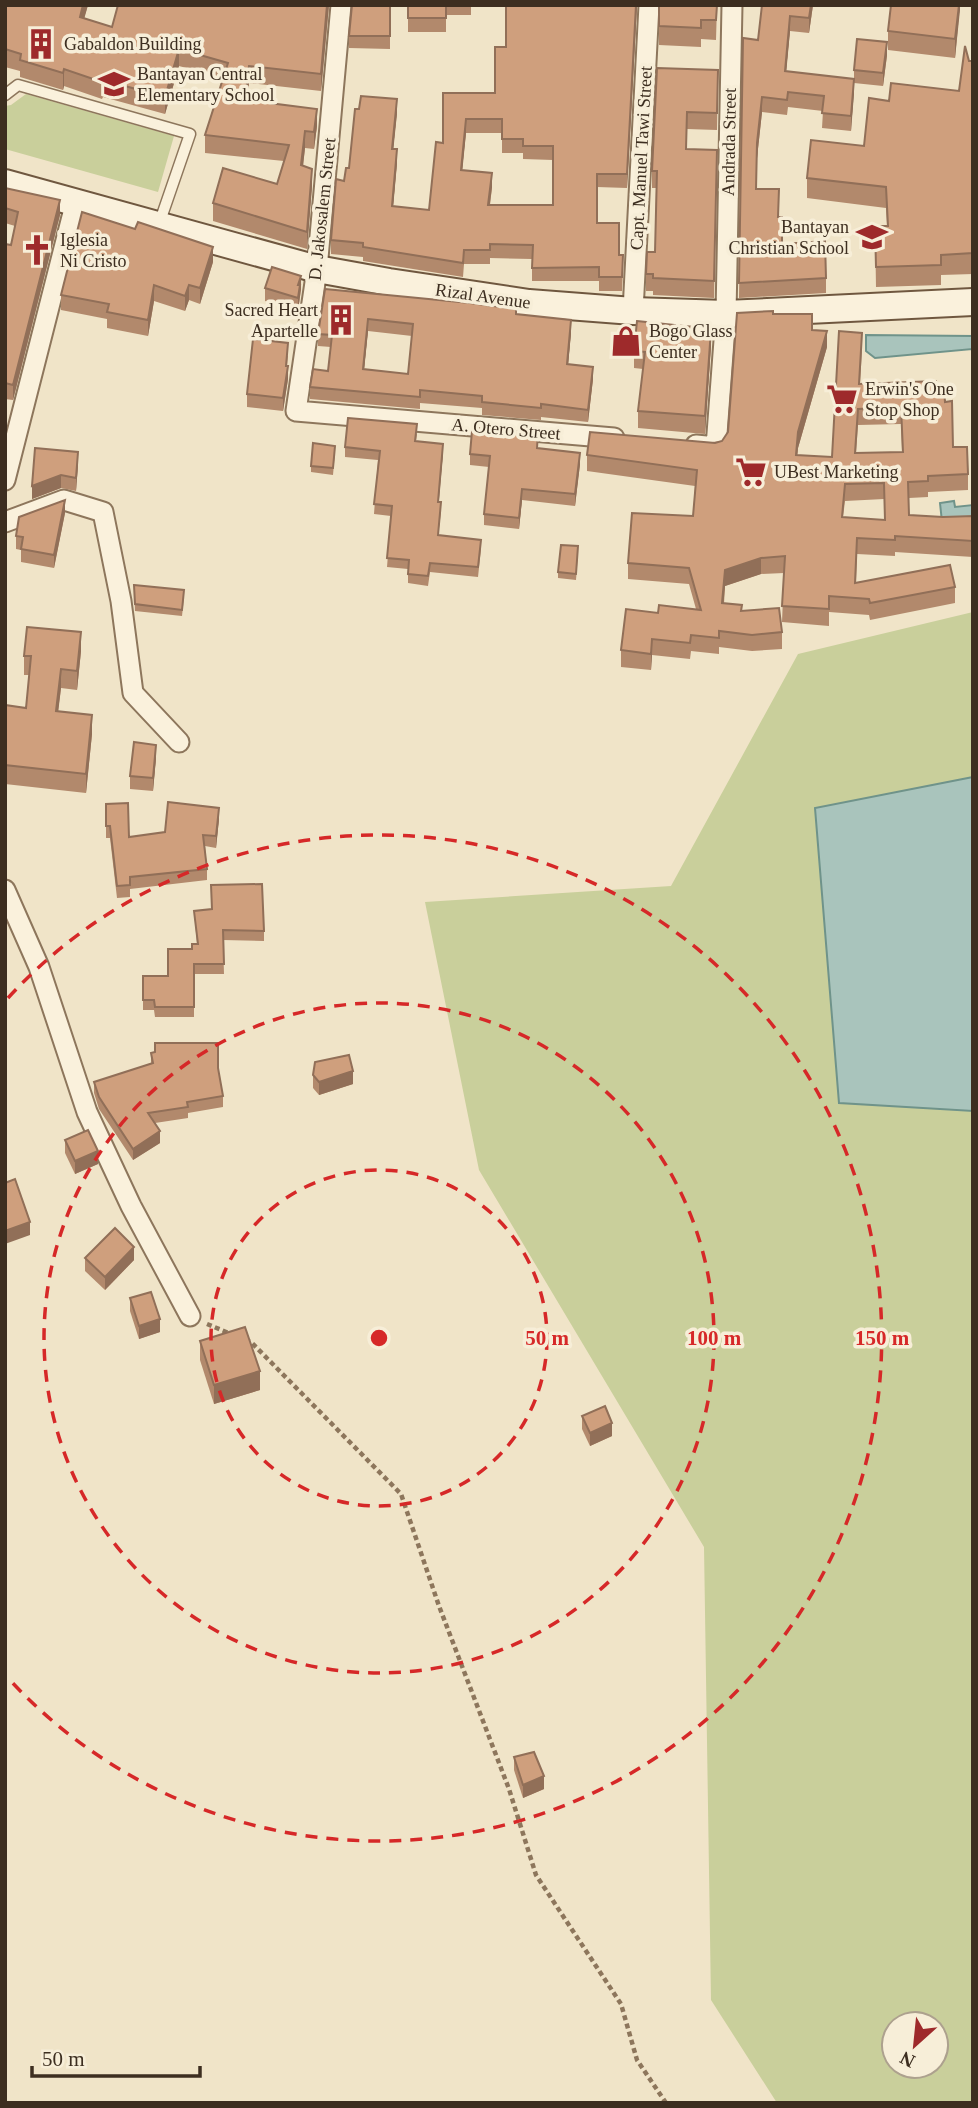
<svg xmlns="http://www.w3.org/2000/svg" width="978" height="2108" font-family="'Times New Roman',serif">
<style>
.green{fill:#c9cf9b;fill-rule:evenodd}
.water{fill:#a9c4bc;stroke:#6f938a;stroke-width:2}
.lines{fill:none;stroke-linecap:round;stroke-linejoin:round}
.lane-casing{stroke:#8d765c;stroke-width:13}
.street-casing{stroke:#8d765c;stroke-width:23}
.secondary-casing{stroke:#6f573f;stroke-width:30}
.path{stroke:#8d765c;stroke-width:4.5;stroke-dasharray:5 3.5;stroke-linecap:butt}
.lane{stroke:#faf1dc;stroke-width:10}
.street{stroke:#faf1dc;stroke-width:19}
.secondary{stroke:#faf1dc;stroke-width:26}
.wall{fill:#b2896c;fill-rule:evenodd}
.shaded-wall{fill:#916f58}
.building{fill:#cf9f7d;stroke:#916f58;stroke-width:2;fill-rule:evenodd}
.ring{fill:none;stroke:#d62828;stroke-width:3.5;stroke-dasharray:12 9}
.labels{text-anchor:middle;stroke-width:7;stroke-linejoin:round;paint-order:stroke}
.poi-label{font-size:18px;fill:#3d2e20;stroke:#f7eed8;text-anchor:start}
.street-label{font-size:18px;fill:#3d2e20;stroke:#f7eed8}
.centre{fill:#d62828;stroke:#f7eed8;stroke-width:3.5}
.ring-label{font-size:21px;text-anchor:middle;font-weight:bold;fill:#d62828;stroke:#f7eed8;stroke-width:7;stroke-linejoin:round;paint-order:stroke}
</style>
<rect width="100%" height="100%" fill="#f0e4c8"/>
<g class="green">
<path d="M26,94L174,136L158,192L5,149V106L11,105Z"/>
<path d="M973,612V777L816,808L839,1103L973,1111V2103H777L711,2000L704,1547L479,1170L425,902L671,886L798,654ZM894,2024H936V2066H894Z"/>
</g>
<g class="water">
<path d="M866,335L973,336V446L972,349L875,358L866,351Z"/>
<path d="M954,501L955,507L973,505V519L942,522L940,503Z"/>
<path d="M973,777V1111L839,1103L815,808Z"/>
</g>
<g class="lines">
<defs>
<path id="lane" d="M5,95L18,85L190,134L159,224"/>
<g id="street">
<path d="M341,5L317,269L296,411L614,438"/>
<path d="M633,311L649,5"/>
<path d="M696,445L716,447L726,314L732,5"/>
<path d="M5,480L76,201"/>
<path d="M5,522L64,500L103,512L121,601L133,693L179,742"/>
<path d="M5,890L39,967L87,1112L131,1206L190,1316"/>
</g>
<path id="secondary" d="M5,183L317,269L389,282L529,303L633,311L726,314L973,302"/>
</defs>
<use href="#lane" class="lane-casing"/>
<use href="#street" class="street-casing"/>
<use href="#secondary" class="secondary-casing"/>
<g class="path">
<path d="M207,1324L231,1334"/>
<path d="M245,1340L251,1342L401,1494L439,1606L509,1789L536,1875L621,2004L637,2060L666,2103"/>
</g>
<use href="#lane" class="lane"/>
<use href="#street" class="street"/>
<use href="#secondary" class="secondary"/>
</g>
<g class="wall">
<path d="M5,5H88L84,18L112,27L118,5H329L321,91L249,83L247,100L317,126L314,149L305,148L303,166L312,186L307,249L213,221V203L277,184L284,161L205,153V135L223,78L179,66L165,114L103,97L102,99L64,86L63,90L20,77V71L5,67Z"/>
<path d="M390,5V49L349,48V36Z"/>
<path d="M408,5H471V15H446V32H408Z"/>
<path d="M637,5L627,188L597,187V223L619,255L623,269L622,291H599V281H532V259L490,258V264H464L463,277L363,261V257L331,254V240L344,181L349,168L397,113L393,149L397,163L393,206L429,210L443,143V93H495L506,47ZM466,133H502V153H523V159L553,160V205H490L492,187L462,170Z"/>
<path d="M659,5H717L716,40L701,39V47L659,45Z"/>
<path d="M762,5H813L809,33L790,31L786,71L854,79V70L887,55L883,86L854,83L851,131L822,128L823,111L788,107L787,115L762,112L757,158L756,189L778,217L782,244L826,278V293L739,298L743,38L758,40Z"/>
<path d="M960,5L955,58L888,50V31Z"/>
<path d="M969,61H973V274L941,275V285L876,287L875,226H887L886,208L807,198V178L864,146L889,101L959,91Z"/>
<path d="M657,68L718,70L717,130L687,129L686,149L717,150L714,298L653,295V291H646V274L655,252L656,188H652V171Z"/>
<path d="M5,188L60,215L13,400L5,399V244L11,245L15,226L5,223Z"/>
<path d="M213,262L200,304L189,300L185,311L154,301L148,336L107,328V319L61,310V295Z"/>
<path d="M265,288L301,289L298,311L265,301Z"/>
<path d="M325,289L516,314L571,333L568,365L593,379L588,422L541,417V420L482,415V408L420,403V409L310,399V387L328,371L331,347L318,346V334ZM368,331L412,336L408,374L364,369Z"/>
<path d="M812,330L827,347L798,448L797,455L832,457L862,349L860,384L937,390L945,402L953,447L968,474V490L928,492V497L909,498V515L943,517L973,516V557L895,552V556L857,554L856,583L955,587V603L870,620L869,615L829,612V626L782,622L784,573L761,574L725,586L724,604L742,611L782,632V649L752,651L719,647V654L691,651L690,659L652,655L651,670L621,667V650L658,613L696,609L689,584L628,579V563L693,516L695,486L587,471V455L722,441L728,432ZM901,424L902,452L856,453L858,425ZM884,499V520L843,517L845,501Z"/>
<path d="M711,346L705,434L638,428V411L643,369L634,368V351Z"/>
<path d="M288,355L287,366L288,379L283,411L247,407V394Z"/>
<path d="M417,434L416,441L443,453L438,502L441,512L438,536L481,549L478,577L430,572L428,586L408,583V569L387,567L391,516L374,514L378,460L345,457V447Z"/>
<path d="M538,448L580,464L575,506L522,500L519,529L484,525V514L489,467L470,465V454Z"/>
<path d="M335,452L333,475L311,472V466Z"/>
<path d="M78,464L76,491L61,488L32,499V486Z"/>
<path d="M65,513L54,568L21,562V550L16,549V536Z"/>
<path d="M578,553L576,580L558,578V572Z"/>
<path d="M134,585L184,597L182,616L135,611Z"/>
<path d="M81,651L77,690L61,688L58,711L92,734L86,793L5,784V705L26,708L29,675H24V656Z"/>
<path d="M156,758L153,791L130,789V776Z"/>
<path d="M106,804L129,837L165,832L219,819L216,848L205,846L207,869V880L130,889V897L117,898L110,838H106Z"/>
<path d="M194,911L264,931V941L223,940L224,974H194V1017H155L154,1010H143V976H168L197,944Z"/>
<path d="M151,1053L218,1068L223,1096V1107L188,1113V1118L155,1123L160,1143L133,1160L99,1109L94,1093V1082L151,1064Z"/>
<path d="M313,1075L353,1084L319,1095L313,1088Z"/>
<path d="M65,1140L98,1164L75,1174L65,1153Z"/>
<path d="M85,1258L134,1260L105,1290L85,1271Z"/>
<path d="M130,1298L160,1332L139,1339L130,1311Z"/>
<path d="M200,1341L260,1390L214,1404L200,1360Z"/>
<path d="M582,1416L612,1436L590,1446L582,1429Z"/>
<path d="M514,1757L544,1789L523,1798L514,1770Z"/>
</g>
<g class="shaded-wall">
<path d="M83,5H88L80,34V17Z"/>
<path d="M327,5H329L321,91V74Z"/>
<path d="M636,5H637L627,188V174Z"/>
<path d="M811,5H813L809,33V18Z"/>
<path d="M959,5H960V10L955,58V39Z"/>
<path d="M790,16V31L785,86V71Z"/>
<path d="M887,42V55L883,86V73Z"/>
<path d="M179,49V66L165,114V97Z"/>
<path d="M249,66V83L245,118V100Z"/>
<path d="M64,69V86L63,90V73Z"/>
<path d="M854,79V94L851,131V116Z"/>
<path d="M762,97V112L757,158V143Z"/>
<path d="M397,99V113L392,163V149Z"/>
<path d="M317,109V126L314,149V132Z"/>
<path d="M466,119V133L461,184V170Z"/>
<path d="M305,131V148L301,183V165Z"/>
<path d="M397,149V163L392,220V206Z"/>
<path d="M312,169V186L307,249V232Z"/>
<path d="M492,173V187L488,218V205Z"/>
<path d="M60,200V215L13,400V385Z"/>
<path d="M213,247V262L200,304V288Z"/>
<path d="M301,276V289L298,311V285Z"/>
<path d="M154,285V301L148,336V320Z"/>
<path d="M189,285V300L185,311V296Z"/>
<path d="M368,319V331L363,381V369Z"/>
<path d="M571,320V333L567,377V364Z"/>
<path d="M711,329V346L705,434V416Z"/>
<path d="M827,331V347L798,448L796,471L798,432Z"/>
<path d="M288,366V379L283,411V398Z"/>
<path d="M593,367V379L588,422V410Z"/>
<path d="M443,444V453L438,511V502Z"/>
<path d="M78,452V464L76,491V478Z"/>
<path d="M580,453V464L575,506V494Z"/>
<path d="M61,475V488L32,499V486Z"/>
<path d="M522,489V500L519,529V518Z"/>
<path d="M65,500V513L54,568V555Z"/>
<path d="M761,558V574L725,586L722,620V603L725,570Z"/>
<path d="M81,632V651L77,690V671Z"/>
<path d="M652,639V655L651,670V654Z"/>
<path d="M61,669V688L56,730V711Z"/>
<path d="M92,715V734L86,793V774Z"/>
<path d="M156,745V758L153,791V778Z"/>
<path d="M219,808V819L216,848V836Z"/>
<path d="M353,1071V1084L319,1095V1082Z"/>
<path d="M160,1131V1143L133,1160V1149Z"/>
<path d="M98,1151V1164L75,1174V1161Z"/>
<path d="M30,1222V1235L5,1244V1231Z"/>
<path d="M134,1247V1260L105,1290V1277Z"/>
<path d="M160,1319V1332L139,1339V1326Z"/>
<path d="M260,1371V1390L214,1404V1385Z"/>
<path d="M612,1423V1436L590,1446V1433Z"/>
<path d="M544,1776V1789L523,1798V1785Z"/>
</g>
<g class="building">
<path d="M5,5H83L80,17L112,27L118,5H327L321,74L249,66L245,100L317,109L314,132L305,131L301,165L312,169L307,232L213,203L223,168L277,184L289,145L205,135L228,63L179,49L165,97L103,80L102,82L64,69L63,73L20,60L21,54L5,49Z"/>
<path d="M352,5H390V36H349Z"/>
<rect x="408" y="5" width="38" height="13"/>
<path d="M506,5H636L627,174H597V223H619V255H623L622,277H599V267L532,268L533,245L490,244V250H464L463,263L363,247V243L331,240L336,179L344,181L346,168H349L355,109H359L361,96L397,99L392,149H397L392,206L429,210L436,142L443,143V93H495V47H506ZM466,119H502V139H523V146H553V205H488L492,173L461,170Z"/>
<path d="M659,5H717L716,20H701V28L659,26Z"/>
<path d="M762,5H811L809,18L790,16L785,71L854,79L851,116L822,113L824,96L788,92L787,100L762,97L757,143L756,189H779L778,217H782V244L825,241L826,278L739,283L743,38L758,40Z"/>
<path d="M891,5H959L955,39L888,31Z"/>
<path d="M857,39L887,42L883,73L854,70Z"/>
<path d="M965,46L969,61H973V253L941,255V265L876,267L875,226H888L886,187L807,178L811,140L864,146L869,98L889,101L891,83L959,91Z"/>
<path d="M657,68L718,70L717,113L687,112L686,149L717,150L714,281L653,278V274H646L647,252H655L657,171H652Z"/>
<path d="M5,188L60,200L13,385L5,383V244L11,245L18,212L5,208Z"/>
<path d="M82,212L135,229L138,222L213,247L200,288L189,285L185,296L154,285L148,320L107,312L109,304L61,295Z"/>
<path d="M272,267L301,276L298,285H300L298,298L265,288Z"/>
<path d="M325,289L470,303L516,309V314L571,320L567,364L593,367L588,410L541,404V408L482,402V396L420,390V397L310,387L313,369L328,371L332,335L318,334ZM368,319L413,324L408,374L363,369Z"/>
<path d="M773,311V314H812V330L827,331L798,432L796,455L832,457L839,331L862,333L859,384L936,381L937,390L944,389L945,402L952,401L953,447H967L968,474L928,476V481L908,482L909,515L943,517L973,516V541L895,536V540L857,538L855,583L950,565L955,587L870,603L869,599L829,596V609L782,606L785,556L761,558L725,570L722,603L742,605L741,611L779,608L782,632L752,635L719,631V638L691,635L690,643L652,639L651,654L621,650L626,609L658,613L659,605L701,610L689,568L628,563L632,513L693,516L697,470L587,455L590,432L715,443L722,441L728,432L737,313ZM901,407L903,452L855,453L858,409ZM884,483L885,520L842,517L845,484Z"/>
<path d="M637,321L711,329L705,416L638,411L645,352L634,351Z"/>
<path d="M253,339L288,343L286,366H288L283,398L247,394Z"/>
<path d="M348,418L417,424L415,441L443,444L438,502H441L438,535L481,540L478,567L430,563L428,576L408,574L409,560L387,558L392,506L374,504L380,451L345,447Z"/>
<path d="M479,428L538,433L537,448L580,453L575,494L522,489L519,518L484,514L490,456L470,454L472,431L478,432Z"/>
<path d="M313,443L335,446L333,468L311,466Z"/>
<path d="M35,448L78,452L76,478L61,475L32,486Z"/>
<path d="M65,500L54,555L21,549L23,537L16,536L19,517Z"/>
<path d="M561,545L578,546L576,574L558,572Z"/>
<path d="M134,585L184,590L182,610L135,604Z"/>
<path d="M27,627L81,632L77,671L61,669L56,711L92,715L86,774L5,765V705L26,708L31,656H24Z"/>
<path d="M134,742L156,745L153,778L130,776Z"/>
<path d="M168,802L219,808L216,836L203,835L207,869L130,877V885L117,886L110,826H106V804L128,803L129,837L165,832Z"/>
<path d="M262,884L264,931L223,930L224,964H194V1007H155L154,1000H143V976H168V949H192V944H198L194,911L212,909L211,885Z"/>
<path d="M155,1043H218V1068L223,1096L187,1102L188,1107L148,1113L160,1131L133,1149L99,1097L94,1082L153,1063L151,1053L155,1052Z"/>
<path d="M349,1055L353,1071L319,1082L313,1075L315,1062Z"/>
<path d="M88,1130L98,1151L75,1161L65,1140Z"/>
<path d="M15,1179L30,1222L5,1231V1183Z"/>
<path d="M115,1228L134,1247L105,1277L85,1258Z"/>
<path d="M151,1292L160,1319L139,1326L130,1298Z"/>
<path d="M245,1327L260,1371L214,1385L200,1341Z"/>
<path d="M605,1406L612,1423L590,1433L582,1416Z"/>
<path d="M534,1752L544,1776L523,1785L514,1757Z"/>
</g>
<g class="ring">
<circle cx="379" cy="1338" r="168"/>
<circle cx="379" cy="1338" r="335"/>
<path d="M8 998A503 503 0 1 1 8 1678"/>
</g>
<defs>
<symbol id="building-bare" viewBox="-9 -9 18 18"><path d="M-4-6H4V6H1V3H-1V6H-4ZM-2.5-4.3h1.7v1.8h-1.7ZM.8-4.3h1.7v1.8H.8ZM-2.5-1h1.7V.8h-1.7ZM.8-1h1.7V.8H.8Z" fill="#9e2a2b" stroke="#f7eed8" stroke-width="2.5" paint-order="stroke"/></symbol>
<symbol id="school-bare" viewBox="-9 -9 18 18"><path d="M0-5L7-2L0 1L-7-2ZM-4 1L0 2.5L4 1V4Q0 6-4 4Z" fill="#9e2a2b" stroke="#f7eed8" stroke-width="2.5" paint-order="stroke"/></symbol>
<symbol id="church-bare" viewBox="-9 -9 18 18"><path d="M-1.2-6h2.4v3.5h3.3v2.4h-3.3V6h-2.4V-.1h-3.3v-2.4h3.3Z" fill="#9e2a2b" stroke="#f7eed8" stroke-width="2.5" paint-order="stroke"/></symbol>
<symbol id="shop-bare" viewBox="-9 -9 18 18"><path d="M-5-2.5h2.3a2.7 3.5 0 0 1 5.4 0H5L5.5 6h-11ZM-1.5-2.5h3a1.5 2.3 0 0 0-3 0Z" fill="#9e2a2b" stroke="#f7eed8" stroke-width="2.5" paint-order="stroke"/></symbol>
<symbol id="supermarket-bare" viewBox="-9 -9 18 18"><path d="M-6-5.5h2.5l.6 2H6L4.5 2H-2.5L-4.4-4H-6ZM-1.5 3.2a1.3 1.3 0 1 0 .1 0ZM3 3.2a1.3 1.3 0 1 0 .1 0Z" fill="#9e2a2b" stroke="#f7eed8" stroke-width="2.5" paint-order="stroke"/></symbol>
</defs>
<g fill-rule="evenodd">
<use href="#building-bare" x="19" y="22" width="44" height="44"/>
<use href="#school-bare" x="92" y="62" width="44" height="44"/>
<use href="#school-bare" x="850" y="215" width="44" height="44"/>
<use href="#church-bare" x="15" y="228" width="44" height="44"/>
<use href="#building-bare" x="319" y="298" width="44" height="44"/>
<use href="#shop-bare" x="604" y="319" width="44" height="44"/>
<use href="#supermarket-bare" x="820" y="377" width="44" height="44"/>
<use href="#supermarket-bare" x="729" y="450" width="44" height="44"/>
</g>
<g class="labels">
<g class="poi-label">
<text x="64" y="50">Gabaldon Building</text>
<text x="137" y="80">Bantayan Central<tspan x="137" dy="21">Elementary School</tspan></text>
<text x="849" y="233" text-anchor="end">Bantayan<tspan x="849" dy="21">Christian School</tspan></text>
<text x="60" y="246">Iglesia<tspan x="60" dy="21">Ni Cristo</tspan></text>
<text x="318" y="316" text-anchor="end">Sacred Heart<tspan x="318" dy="21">Apartelle</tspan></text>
<text x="649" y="337">Bogo Glass<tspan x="649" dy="21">Center</tspan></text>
<text x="865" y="395">Erwin's One<tspan x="865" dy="21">Stop Shop</tspan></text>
<text x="774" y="478">UBest Marketing</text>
</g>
<g class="street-label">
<text transform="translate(729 142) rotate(-89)" y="6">Andrada Street</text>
<text transform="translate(641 158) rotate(-87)" y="6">Capt. Manuel Tawi Street</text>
<text transform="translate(322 209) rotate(-84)" y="6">D. Jakosalem Street</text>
<text transform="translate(483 296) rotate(8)" y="6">Rizal Avenue</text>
<text transform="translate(506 429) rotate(5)" y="6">A. Otero Street</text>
</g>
</g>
<circle cx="379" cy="1338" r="10" class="centre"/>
<g class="ring-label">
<text x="547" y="1345">50 m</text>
<text x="714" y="1345">100 m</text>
<text x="882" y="1345">150 m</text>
</g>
<rect width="978" height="2108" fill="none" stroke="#3d2e20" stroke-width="14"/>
<g transform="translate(915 2045) rotate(207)"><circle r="33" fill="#f7eed8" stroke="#ada18e" stroke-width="2"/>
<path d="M0-5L12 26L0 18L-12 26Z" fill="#9e2a2b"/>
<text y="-10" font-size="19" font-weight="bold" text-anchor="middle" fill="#3d2e20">N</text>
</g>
<path d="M32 2066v10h168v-10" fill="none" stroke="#3d2e20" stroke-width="3.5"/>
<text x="42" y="2066" font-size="21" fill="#3d2e20" stroke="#f7eed8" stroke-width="5" paint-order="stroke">50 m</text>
</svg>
